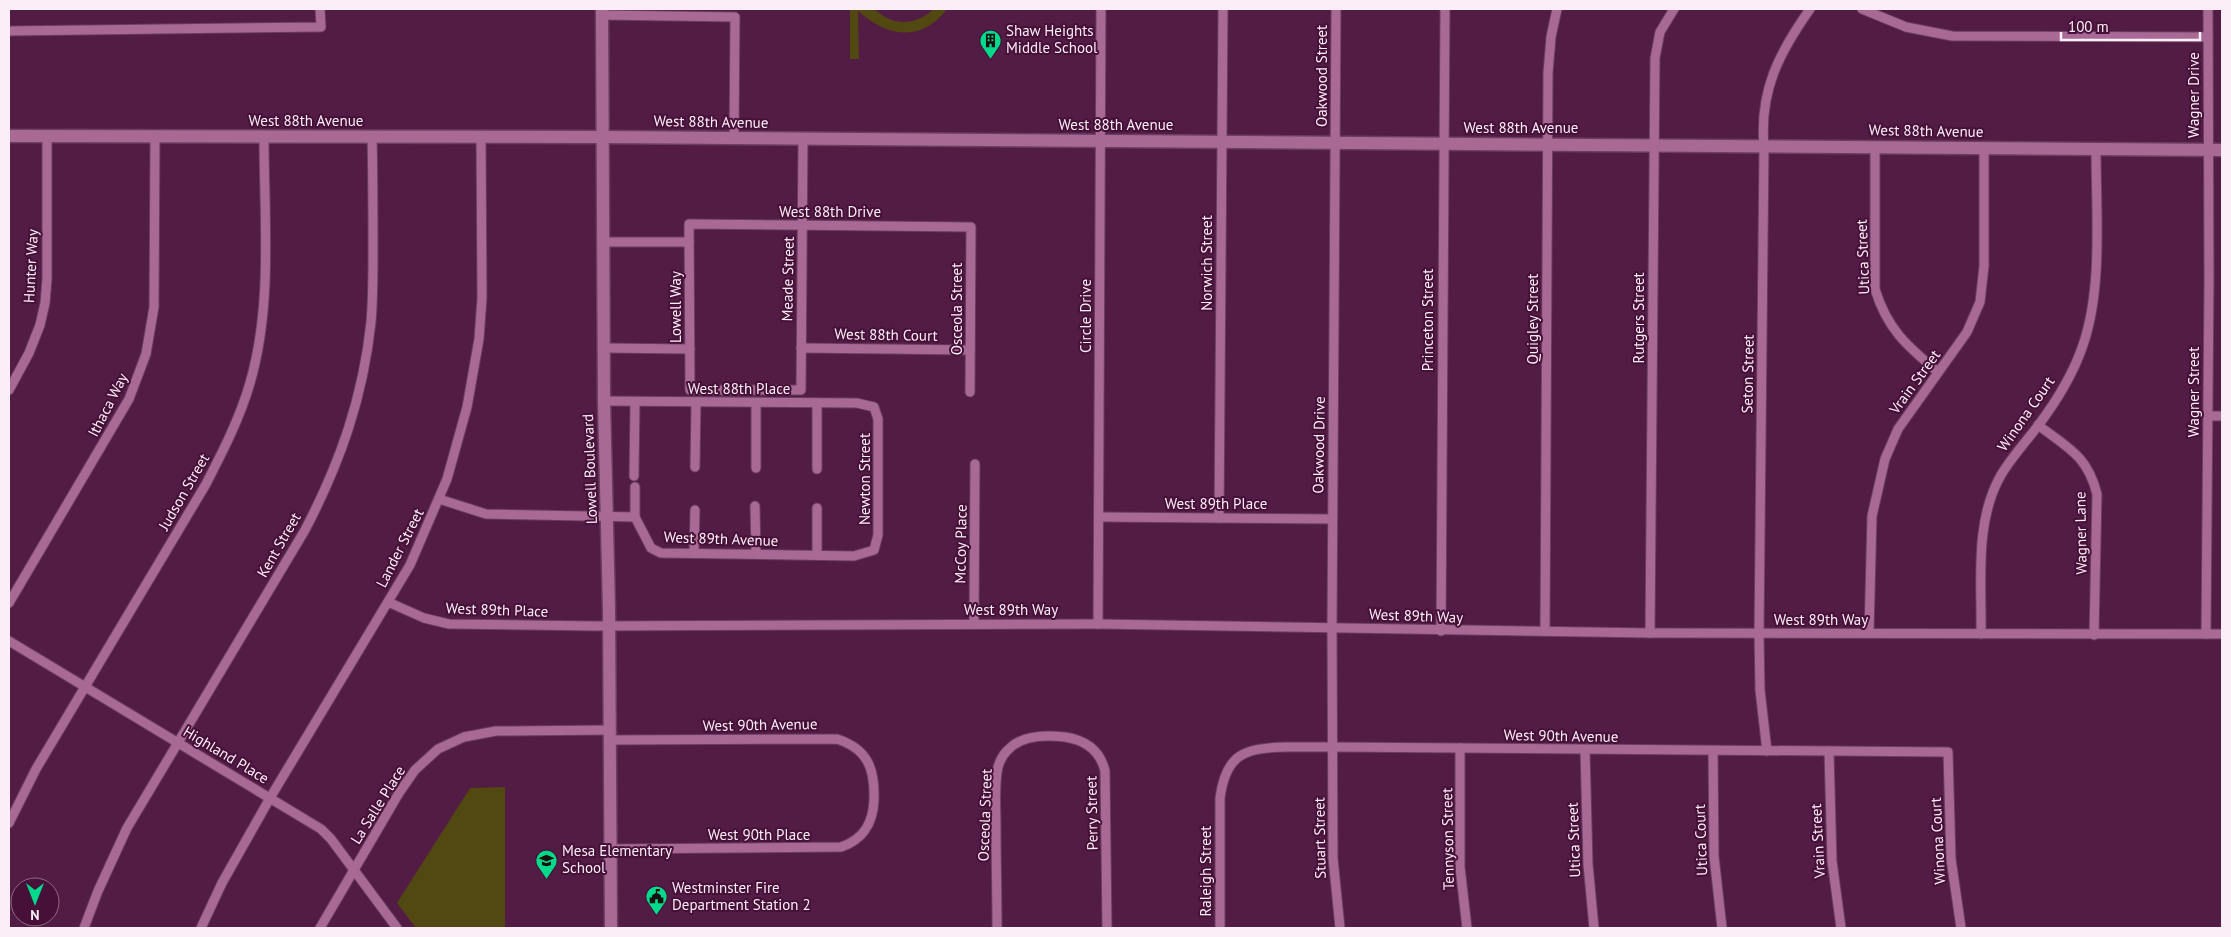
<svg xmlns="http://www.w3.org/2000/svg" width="2231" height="937" font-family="'PT Sans',sans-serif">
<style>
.green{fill:#524811}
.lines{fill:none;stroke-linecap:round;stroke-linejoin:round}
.street-casing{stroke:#693e5f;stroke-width:11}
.secondary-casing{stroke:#693e5f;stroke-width:15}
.street{stroke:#a86a95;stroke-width:9}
.secondary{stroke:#a86a95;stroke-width:12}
.labels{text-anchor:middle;stroke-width:4;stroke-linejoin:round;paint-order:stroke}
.poi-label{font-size:15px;fill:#fceef7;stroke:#461039;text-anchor:start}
.street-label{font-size:15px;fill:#fceef7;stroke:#461039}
</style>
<rect width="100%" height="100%" fill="#521c44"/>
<g class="green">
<path d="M850,9C856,9 868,7 873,9C878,11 882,16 887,18C903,26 921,21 934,9H947C921,43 887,37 858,11L859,59H850Z"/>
<path d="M505,787V928H416L397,903L470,788Z"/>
</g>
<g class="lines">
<defs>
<g id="street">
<path d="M1336,9L1332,627L1333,858L1340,928"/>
<path d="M1862,9L1906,27L1952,36L2208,37"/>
<path d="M602,15L735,17L734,138"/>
<path d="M9,31L321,27L320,9"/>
<path d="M803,139C802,222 801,306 801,390H690L689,224C783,225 877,226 971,227L970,392"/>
<path d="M1875,147V289C1887,329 1907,346 1938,372"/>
<path d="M604,242H689"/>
<path d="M604,348L690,349"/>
<path d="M801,348L970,350"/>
<path d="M9,390L29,353L40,325L45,303L47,279V136"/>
<path d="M756,403V468"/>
<path d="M817,403V469"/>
<path d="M2208,416H2222"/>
<path d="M2038,425C2068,448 2087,455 2097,494L2094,635"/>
<path d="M695,467L696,403"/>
<path d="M634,476L635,402"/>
<path d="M439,499L486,514L635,517L651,548L661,553L854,556L874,550L878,535V419L874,407L857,403L604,401"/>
<path d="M755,506L756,554"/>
<path d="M635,517V487"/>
<path d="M1099,517L1332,519"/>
<path d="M1219,518L1223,9"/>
<path d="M694,553L695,510"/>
<path d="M817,555V508"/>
<path d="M388,602L424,618L449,624L595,626L1098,624L1650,633L2222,634"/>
<path d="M9,603L129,399L146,354L154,307L155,137"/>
<path d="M974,624L975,464"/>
<path d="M1098,624L1101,9"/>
<path d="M1441,631L1445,9"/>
<path d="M1545,631L1548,73L1551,37L1557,9"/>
<path d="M1650,633L1655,58L1660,32L1674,9"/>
<path d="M1869,633L1872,516L1885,459L1898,429L1967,332L1980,302L1984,266V149"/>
<path d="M1981,634C1982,582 1974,522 2001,475C2011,458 2025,443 2037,427C2056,402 2073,375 2083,345C2103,287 2096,211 2096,150"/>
<path d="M2206,634L2209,281L2208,9"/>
<path d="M9,641L321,829L331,839L397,928"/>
<path d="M610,740L837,739C868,749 875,769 874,800C873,823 864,839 841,847L610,849"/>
<path d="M1460,748V867L1467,928"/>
<path d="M1585,750L1588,864L1594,928"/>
<path d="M1713,751L1714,856L1722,928"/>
<path d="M1767,751L1760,690L1759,634L1764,147C1759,91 1779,53 1810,9"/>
<path d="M1829,751L1832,861L1841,928"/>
<path d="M9,823L36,769L206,484C223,451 240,418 250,383C273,304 264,218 264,137"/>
<path d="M84,928L98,891L127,828L305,530C340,463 363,398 371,322C373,300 373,277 373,254C373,215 373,176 372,137"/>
<path d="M201,928L222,883L270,798L410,565L447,479L467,407L479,339L482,298L481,137"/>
<path d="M320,928L399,793L415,770L438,749L464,737L496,731L610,730"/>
<path d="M997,928C997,894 996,859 996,825C996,806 994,785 998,767C1000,760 1004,753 1010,748C1023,735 1048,735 1065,737C1085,740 1100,750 1105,771L1107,928"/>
<path d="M1220,928V798C1226,753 1245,748 1287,747C1302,747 1318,747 1333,747L1948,752L1951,859L1961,928"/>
</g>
<g id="secondary">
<path d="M602,9L604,401L609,609L611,928"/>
<path d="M9,136L603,137L2222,150"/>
</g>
</defs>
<use href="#street" class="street-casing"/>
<use href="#secondary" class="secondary-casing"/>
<use href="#street" class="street"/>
<use href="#secondary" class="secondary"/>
</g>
<defs>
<symbol id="building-pin" viewBox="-11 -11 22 30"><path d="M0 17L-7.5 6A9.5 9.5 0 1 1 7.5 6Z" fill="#01d98b" stroke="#461039"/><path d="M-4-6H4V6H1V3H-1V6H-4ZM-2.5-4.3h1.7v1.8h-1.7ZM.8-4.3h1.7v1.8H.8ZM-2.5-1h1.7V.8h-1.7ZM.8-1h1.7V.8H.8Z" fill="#111"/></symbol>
<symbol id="school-pin" viewBox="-11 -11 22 30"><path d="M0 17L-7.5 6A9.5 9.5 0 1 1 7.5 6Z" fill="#01d98b" stroke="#461039"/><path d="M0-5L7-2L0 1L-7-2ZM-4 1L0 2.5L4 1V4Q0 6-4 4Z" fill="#111"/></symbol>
<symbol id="civic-pin" viewBox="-11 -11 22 30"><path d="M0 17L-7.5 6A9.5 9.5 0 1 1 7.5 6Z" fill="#01d98b" stroke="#461039"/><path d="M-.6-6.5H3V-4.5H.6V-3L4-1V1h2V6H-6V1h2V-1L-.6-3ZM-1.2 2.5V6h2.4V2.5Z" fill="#111"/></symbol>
</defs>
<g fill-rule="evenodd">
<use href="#building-pin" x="978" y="28" width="25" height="34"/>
<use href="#school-pin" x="534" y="848" width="25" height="34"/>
<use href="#civic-pin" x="644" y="884" width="25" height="34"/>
</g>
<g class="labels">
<g class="poi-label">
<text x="1006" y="36">Shaw Heights<tspan x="1006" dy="17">Middle School</tspan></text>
<text x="562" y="856">Mesa Elementary<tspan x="562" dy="17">School</tspan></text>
<text x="672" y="893">Westminster Fire<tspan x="672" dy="17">Department Station 2</tspan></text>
</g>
<g class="street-label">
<text transform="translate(1322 76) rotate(-90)" y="5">Oakwood Street</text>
<text transform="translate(2194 95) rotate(-90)" y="5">Wagner Drive</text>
<text x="306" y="126">West 88th Avenue</text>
<text transform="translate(711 122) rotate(1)" y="5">West 88th Avenue</text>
<text x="1116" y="130">West 88th Avenue</text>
<text x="1521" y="133">West 88th Avenue</text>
<text transform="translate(1926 131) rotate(1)" y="5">West 88th Avenue</text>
<text x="830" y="217">West 88th Drive</text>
<text transform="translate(1863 257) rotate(-92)" y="5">Utica Street</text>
<text transform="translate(1207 263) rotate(-90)" y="5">Norwich Street</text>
<text transform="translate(31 266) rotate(-87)" y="5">Hunter Way</text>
<text transform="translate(788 279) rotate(-89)" y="5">Meade Street</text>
<text transform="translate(676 307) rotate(-90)" y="5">Lowell Way</text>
<text transform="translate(957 309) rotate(-90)" y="5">Osceola Street</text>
<text transform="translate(1086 316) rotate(-90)" y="5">Circle Drive</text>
<text transform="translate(1639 318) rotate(-90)" y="5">Rutgers Street</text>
<text transform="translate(1533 319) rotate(-90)" y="5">Quigley Street</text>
<text transform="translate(1428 320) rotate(-90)" y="5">Princeton Street</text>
<text transform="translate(886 335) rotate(1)" y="5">West 88th Court</text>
<text transform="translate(1748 374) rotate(-89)" y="5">Seton Street</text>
<text transform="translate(1915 382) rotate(-54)" y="5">Vrain Street</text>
<text x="739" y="394">West 88th Place</text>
<text transform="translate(2194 392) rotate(-90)" y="5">Wagner Street</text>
<text transform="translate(108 405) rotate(-63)" y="5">Ithaca Way</text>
<text transform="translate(2026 414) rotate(-55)" y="5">Winona Court</text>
<text transform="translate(1319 445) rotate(-89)" y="5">Oakwood Drive</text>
<text transform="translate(590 469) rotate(-92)" y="5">Lowell Boulevard</text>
<text transform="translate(865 479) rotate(-90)" y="5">Newton Street</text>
<text transform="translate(184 492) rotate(-60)" y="5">Judson Street</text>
<text x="1216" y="509">West 89th Place</text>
<text transform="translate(2081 533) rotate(-91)" y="5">Wagner Lane</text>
<text transform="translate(721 539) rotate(2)" y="5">West 89th Avenue</text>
<text transform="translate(961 544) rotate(-89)" y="5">McCoy Place</text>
<text transform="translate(279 545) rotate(-60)" y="5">Kent Street</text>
<text transform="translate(400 548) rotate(-63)" y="5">Lander Street</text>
<text transform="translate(497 610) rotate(2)" y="5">West 89th Place</text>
<text x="1011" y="615">West 89th Way</text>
<text transform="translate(1416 616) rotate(2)" y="5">West 89th Way</text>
<text x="1821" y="625">West 89th Way</text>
<text transform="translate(760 725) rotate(-1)" y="5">West 90th Avenue</text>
<text transform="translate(1561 736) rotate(1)" y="5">West 90th Avenue</text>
<text transform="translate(226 755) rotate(31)" y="5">Highland Place</text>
<text transform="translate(378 805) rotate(-58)" y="5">La Salle Place</text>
<text transform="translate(1092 813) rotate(-91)" y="5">Perry Street</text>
<text transform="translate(985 815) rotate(-88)" y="5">Osceola Street</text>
<text x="759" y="840">West 90th Place</text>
<text transform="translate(1320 838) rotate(-91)" y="5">Stuart Street</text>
<text transform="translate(1448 839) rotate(-91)" y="5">Tennyson Street</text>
<text transform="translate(1574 840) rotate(-92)" y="5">Utica Street</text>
<text transform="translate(1701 840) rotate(-92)" y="5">Utica Court</text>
<text transform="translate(1818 841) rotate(-93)" y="5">Vrain Street</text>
<text transform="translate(1938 841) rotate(-93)" y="5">Winona Court</text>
<text transform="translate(1206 871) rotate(-90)" y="5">Raleigh Street</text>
</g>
</g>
<rect width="2231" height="937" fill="none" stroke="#fceef7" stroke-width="20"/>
<g transform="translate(35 902) rotate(180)"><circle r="24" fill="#461039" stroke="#8f6985"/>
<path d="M0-4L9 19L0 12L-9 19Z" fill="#01d98b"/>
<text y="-8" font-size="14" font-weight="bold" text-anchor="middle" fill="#fceef7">N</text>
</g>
<path d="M2061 32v8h139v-8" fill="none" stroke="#fceef7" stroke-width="2.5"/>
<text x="2068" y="32" font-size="15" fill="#fceef7" stroke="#461039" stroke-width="4" paint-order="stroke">100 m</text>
</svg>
